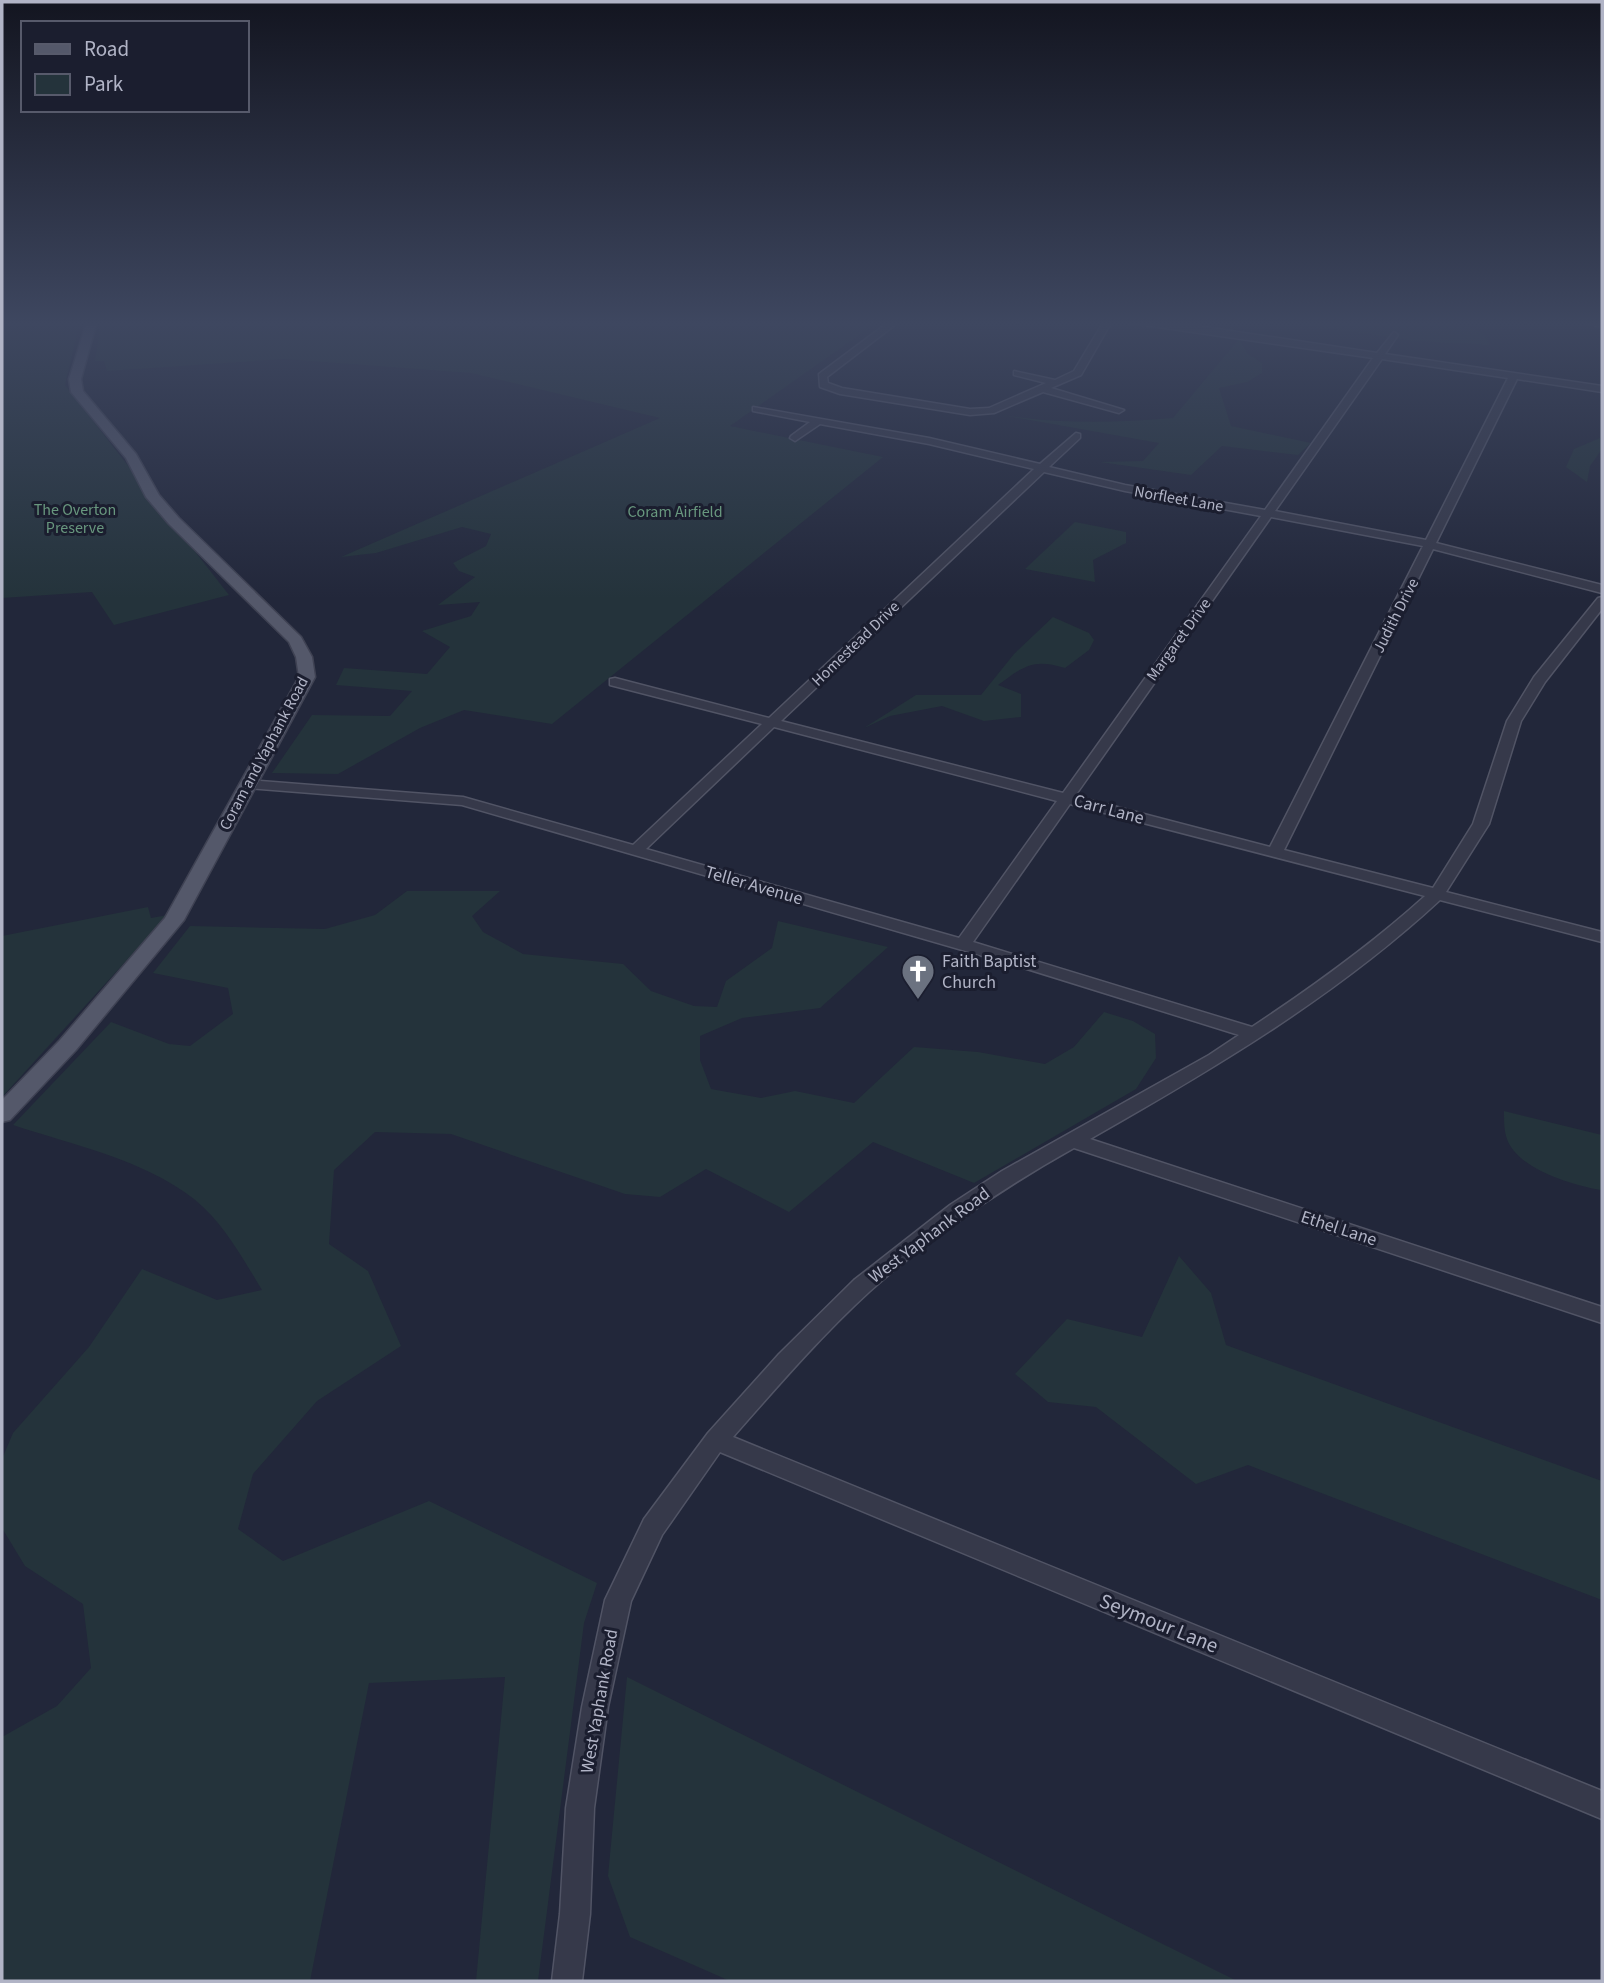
<svg xmlns="http://www.w3.org/2000/svg" width="1604" height="1983" font-family="'Source Sans 3',sans-serif">
<style>
.green{fill:#24333b}
.lines{fill:none;stroke-linecap:round;stroke-linejoin:round}
.minor-casing{stroke:#515465;stroke-width:3}
.major-casing{stroke:#3f4253;stroke-width:3}
.minor{fill:#36394a;fill-rule:evenodd}
.major{fill:#54586a;fill-rule:evenodd}
.labels{text-anchor:middle;stroke-width:6;stroke-linejoin:round;paint-order:stroke}
.far-street-label{font-size:16px;fill:#b1b4c6;stroke:#1b1e2f}
.far-park-label{font-size:16px;fill:#68977e;stroke:#1b1e2f}
.street-label{font-size:18px;fill:#b1b4c6;stroke:#1b1e2f}
.poi-label{font-size:18px;fill:#b1b4c6;stroke:#1b1e2f;text-anchor:start}
.near-street-label{font-size:21px;fill:#b1b4c6;stroke:#1b1e2f}
</style>
<rect width="100%" height="100%" fill="#22273a"/>
<g class="green">
<path d="M2,321H80L65,385L229,595L114,625L92,592L2,598Z"/>
<path d="M101,321H879L730,426L883,457L552,724L464,710L420,728L338,774L272,773L312,715L390,716L412,691L336,685L344,668L427,674L450,647L422,631L471,616L480,602L438,605L475,577L459,571L453,563L486,546L491,534L462,527L376,553L341,557L660,418L471,373L284,359L107,371L104,361H95Z"/>
<path d="M1279,321H1437L1470,327L1484,335L1490,345L1415,341Z"/>
<path d="M1239,339L1248,354L1262,363V373L1247,382L1219,388L1231,426L1311,443L1298,455L1222,446L1191,475L1100,462L1143,461L1159,443L996,414C1056,424 1113,423 1173,418Z"/>
<path d="M1600,438L1602,449L1590,466L1587,482L1566,467L1574,449Z"/>
<path d="M1075,522L1126,532V543L1093,560L1095,582L1025,569Z"/>
<path d="M1053,617L1089,633L1094,640L1089,650L1065,668C1033,658 1024,666 998,685L1021,694V717L984,721L942,706L890,716L864,728L916,695H981L1014,654Z"/>
<path d="M407,891H500L472,916L483,932L523,954L623,964L651,991L694,1006L717,1007L726,981L772,948L778,921L888,947L820,1008L742,1018L700,1036V1060L711,1089L761,1098L795,1091L854,1103L914,1047L978,1052L1045,1064L1074,1047L1104,1012L1133,1021L1155,1034L1156,1058L1136,1089L974,1183L873,1142L789,1212L706,1169L660,1197L625,1194L451,1134L375,1132L334,1170L329,1244L368,1271L401,1346L317,1401L253,1474L238,1529L283,1561L429,1501L597,1583L584,1623L538,1981H476L505,1677L369,1683L310,1981H2V1737L57,1706L91,1668L83,1604L25,1566L2,1528V1459L13,1433L89,1347L142,1269L217,1300L262,1290C243,1259 223,1222 194,1199C143,1159 73,1145 13,1125L111,1022L169,1044L190,1046L233,1014L228,988L153,973L190,926L325,929L375,915Z"/>
<path d="M148,907L151,918L168,915L2,1097V936Z"/>
<path d="M1504,1111L1602,1135V1190C1575,1186 1517,1169 1507,1139C1504,1131 1504,1120 1504,1111Z"/>
<path d="M1179,1256L1211,1293L1226,1345L1602,1481V1600L1248,1465L1196,1484L1096,1407L1048,1402L1015,1374L1067,1319L1142,1337Z"/>
<path d="M627,1677L1237,1981H730L630,1937L608,1876Z"/>
</g>
<g class="lines">
<defs>
<g id="minor">
<path d="M890,321H900L827,377L828,383L842,388L970,409L989,408L1046,383L1014,375V371L1055,380L1074,371L1104,321H1112L1081,375L1051,388L1124,410L1119,413L1043,392L994,413L970,415L840,394L820,387L819,374Z"/>
<path d="M1116,321H1165L1377,353L1394,332L1398,335L1385,354L1602,386V392L1517,379L1436,543L1602,585V593L1433,549L1284,850L1433,888L1473,824L1507,721L1534,677L1598,598L1602,597V609L1545,682L1521,721L1489,824L1446,892L1602,932V942L1440,900C1335,997 1213,1069 1090,1139L1602,1307V1323L1074,1148C1001,1189 931,1236 869,1292C820,1337 777,1387 733,1437L1602,1791V1819L720,1452L662,1535L631,1601L608,1707L594,1808L590,1914L582,1981H552L560,1914L566,1808L582,1707L605,1600L644,1519L708,1433L779,1354L854,1280L950,1205L1002,1171L1209,1055L1239,1035L1014,965L462,805L247,788L240,784L247,780L463,797L633,845L762,724L610,685V679L615,678L769,718L1034,469L929,444L820,424L795,441L790,438L791,436L810,422L753,411V407L929,438L1040,464L1076,433L1080,434V438L1049,467L1125,485L1265,510L1373,358ZM1382,359L1508,378L1426,540L1275,511ZM1044,472L1125,491L1261,516L1063,793L781,721ZM1271,517L1423,546L1270,847L1075,796ZM774,727L1057,801L959,938L646,849ZM1070,804L1425,896C1371,945 1312,987 1252,1027L973,942Z"/>
<path d="M1578,321H1602V327Z"/>
</g>
<path id="major" d="M87,321H97L81,379L83,391L136,454L159,495L179,518L301,637L312,657L315,677L184,920L76,1050L10,1120L2,1122V1100L60,1040L165,918L299,677L296,657L289,642L169,524L146,497L126,458L71,392L69,379Z"/>
</defs>
<use href="#minor" class="minor-casing"/>
<use href="#major" class="major-casing"/>
<use href="#minor" class="minor"/>
<use href="#major" class="major"/>
</g>
<linearGradient id="sky" x2="0" y2="1"><stop stop-color="#131520"/><stop offset="0.54" stop-color="#3e4760"/><stop offset="1" stop-color="#3e4760" stop-opacity="0"/></linearGradient>
<rect width="1604" height="599" fill="url(#sky)"/>
<defs>
<symbol id="church-pin" viewBox="-11 -11 22 30"><path d="M0 17L-7.5 6A9.5 9.5 0 1 1 7.5 6Z" fill="#6b7280" stroke="#1b1e2f"/><path d="M-1.2-6h2.4v3.5h3.3v2.4h-3.3V6h-2.4V-.1h-3.3v-2.4h3.3Z" fill="#fff"/></symbol>
</defs>
<g fill-rule="evenodd">
<use href="#church-pin" x="899" y="952" width="38" height="52"/>
</g>
<g class="labels">
<g class="far-street-label">
<text transform="translate(1179 498) rotate(10)" y="6">Norfleet Lane</text>
<text transform="translate(1395 615) rotate(-63)" y="6">Judith Drive</text>
<text transform="translate(1178 639) rotate(-54)" y="6">Margaret Drive</text>
<text transform="translate(855 643) rotate(-44)" y="6">Homestead Drive</text>
<text transform="translate(263 753) rotate(-62)" y="6">Coram and Yaphank Road</text>
</g>
<g class="far-park-label">
<text x="75" y="515">The Overton<tspan x="75" dy="18">Preserve</tspan></text>
<text x="675" y="517">Coram Airfield</text>
</g>
<g class="street-label">
<text transform="translate(1109 809) rotate(15)" y="6">Carr Lane</text>
<text transform="translate(754 885) rotate(16)" y="6">Teller Avenue</text>
<text transform="translate(1339 1228) rotate(18)" y="6">Ethel Lane</text>
<text transform="translate(929 1235) rotate(-37)" y="6">West Yaphank Road</text>
<text transform="translate(599 1701) rotate(-80)" y="6">West Yaphank Road</text>
</g>
<g class="poi-label">
<text x="942" y="967">Faith Baptist<tspan x="942" dy="21">Church</tspan></text>
</g>
<g class="near-street-label">
<text transform="translate(1159 1623) rotate(22)" y="7">Seymour Lane</text>
</g>
</g>
<rect width="1604" height="1983" fill="none" stroke="#b1b4c6" stroke-width="7"/>
<rect x="21" y="21" width="228" height="91" fill="#1b1e2f" stroke="#575a6b" stroke-width="2"/>
<rect x="35" y="44" width="35" height="10" fill="#54586a" stroke="#575a6b" stroke-width="2"/>
<text x="84" y="56" font-size="21" fill="#b1b4c6">Road</text>
<rect x="35" y="74" width="35" height="21" fill="#24333b" stroke="#575a6b" stroke-width="2"/>
<text x="84" y="91" font-size="21" fill="#b1b4c6">Park</text>
</svg>
